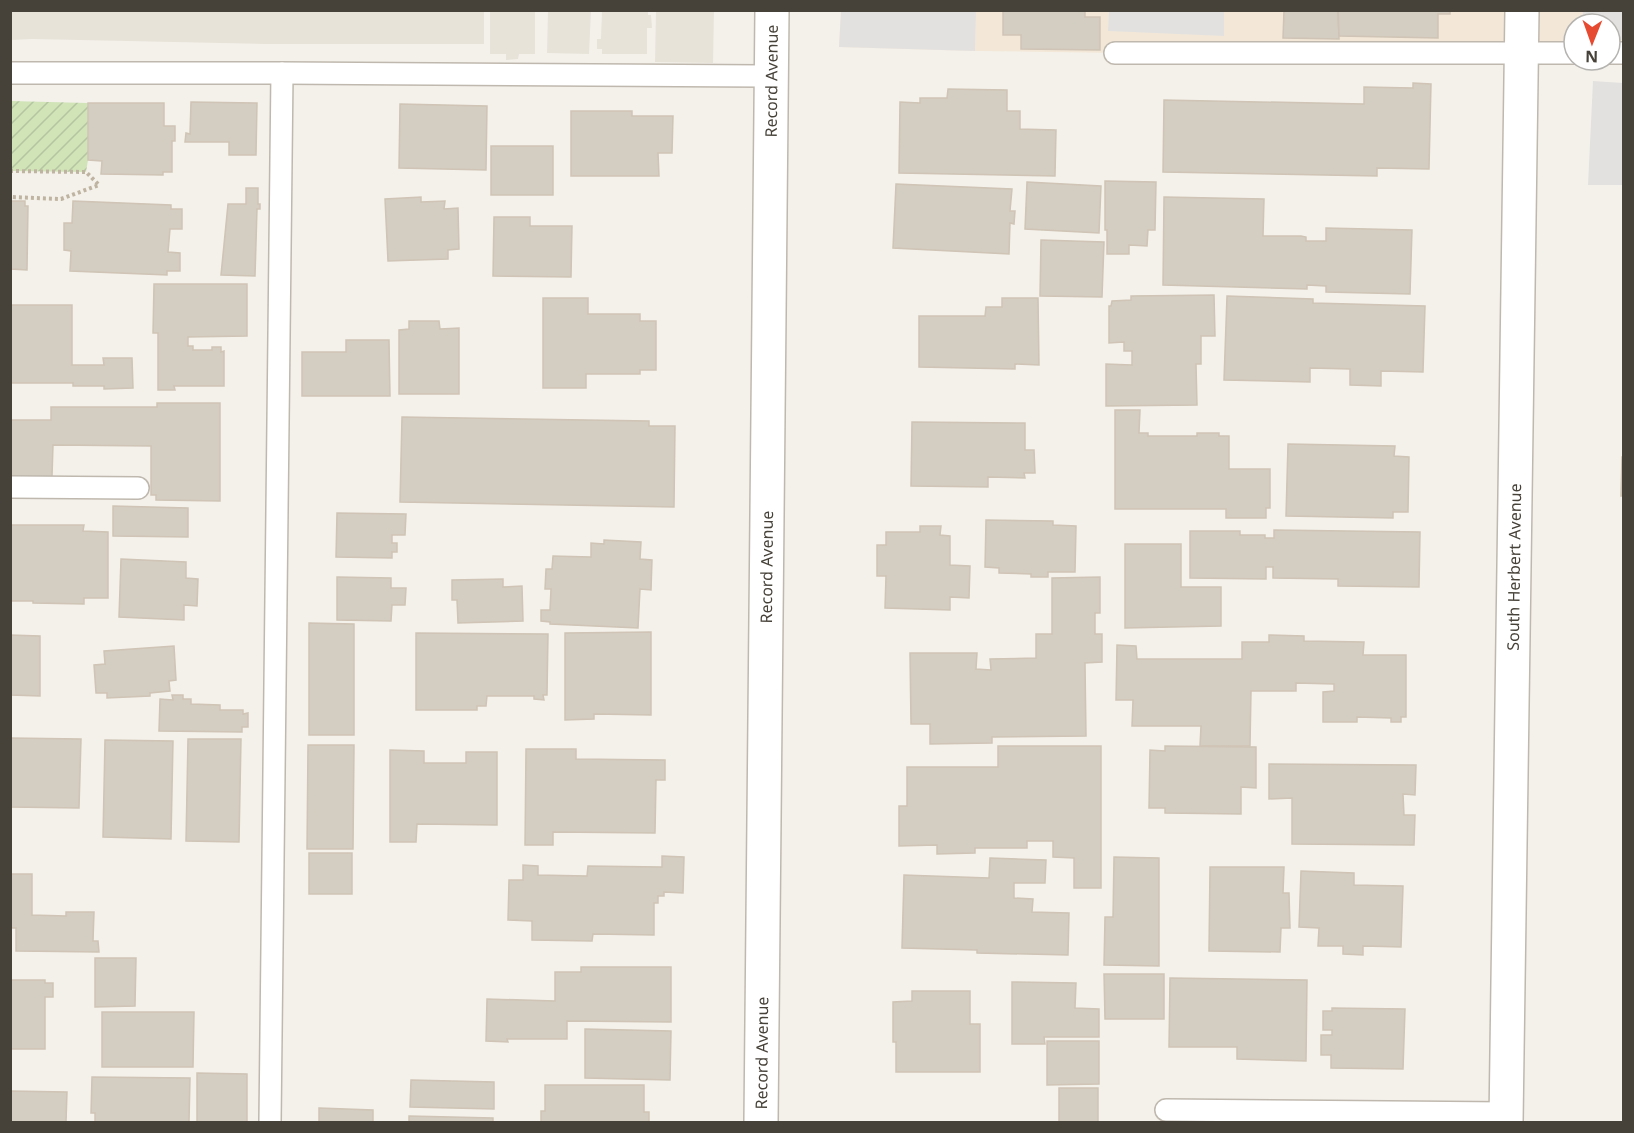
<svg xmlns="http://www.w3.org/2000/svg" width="1634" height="1133" font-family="'Noto Sans',sans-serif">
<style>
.residential{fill:#e7e3d9}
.commercial{fill:#f3e8d8}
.garden{fill:url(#garden-furrows)}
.parking{fill:#e3e1df}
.building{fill:#d4cdc1;stroke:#cfc4b5;stroke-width:1.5}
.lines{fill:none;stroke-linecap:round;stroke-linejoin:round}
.lane-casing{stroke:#bfb8ae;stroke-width:24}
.street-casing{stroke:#bfb8ae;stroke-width:36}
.path{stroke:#bfb4a1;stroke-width:4;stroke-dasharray:3 3;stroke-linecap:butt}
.lane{stroke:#fff;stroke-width:21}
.street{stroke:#fff;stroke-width:33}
.labels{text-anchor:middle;stroke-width:4.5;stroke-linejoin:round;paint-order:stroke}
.street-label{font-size:16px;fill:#474239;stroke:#fff}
</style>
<defs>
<pattern id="garden-furrows" width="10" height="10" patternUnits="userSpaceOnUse" patternTransform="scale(1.5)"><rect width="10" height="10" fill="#d0e4b8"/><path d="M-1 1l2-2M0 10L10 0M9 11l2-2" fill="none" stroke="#b4c59f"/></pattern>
</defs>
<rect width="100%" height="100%" fill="#f4f1eb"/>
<g class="residential">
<path d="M10,11H484V44H265L32,39L11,40Z"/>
<path d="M490,11H535V54H519L518,59L506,60V54H490Z"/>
<path d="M548,11H591L589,54L547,53Z"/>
<path d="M602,11H648V15H651L652,28H647V54H602V49H597V39H601Z"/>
<path d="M656,11H714L713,63L655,62Z"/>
</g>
<path class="commercial" d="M841,10L1624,11L1623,53H1610V24H1574V53H1115L975,51L839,47Z"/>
<path class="garden" d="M11,101L88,103V160L86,172L11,171Z"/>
<g class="parking">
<path d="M841,11H976L975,51L839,47Z"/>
<path d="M1109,11H1224V36L1108,31Z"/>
<path d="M1583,11H1623V40H1610V24H1582Z"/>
<path d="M1593,81L1623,83V185H1588Z"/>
</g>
<g class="building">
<path d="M1003,10H1085V17H1100V50L1021,49V35H1003Z"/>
<path d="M1284,10H1338L1339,39L1283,38Z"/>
<path d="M1338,10H1450V14H1438V38L1339,36Z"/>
<path d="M1413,83L1431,84L1429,169L1377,168V176L1163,172L1164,100L1364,104V87L1413,88Z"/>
<path d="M948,89L1007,90V111H1020V129L1056,130L1055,176L899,173L900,102L920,103V98H947Z"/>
<path d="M191,102L257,103L256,155H229V142H185L186,133L190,134Z"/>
<path d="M88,103H164V126H175V141H172V172H163V175L101,174L102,161L88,160Z"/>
<path d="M400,104L487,106L486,170L399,168Z"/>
<path d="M571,111H632V116H673L672,153H658L659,176H571Z"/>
<rect x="491" y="146" width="62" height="49"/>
<path d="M1105,181L1156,182L1155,230H1148L1147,246L1129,245V254H1107V230H1105Z"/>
<path d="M1027,182L1101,186L1099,233L1025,229Z"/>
<path d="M896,184L1012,189L1010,211H1015L1014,224L1010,223L1009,254L893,248Z"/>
<path d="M246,188H258V204H260V209H257L255,276L221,275L228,204H246Z"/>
<path d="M421,197V202L445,201L444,209L458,208L459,249L448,250V259L388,261L385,199Z"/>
<path d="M1164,197L1264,199L1263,236H1301L1306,237V241H1326V228L1412,230L1410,294L1326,292V286L1307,285V289L1163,285Z"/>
<path d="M10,201H25V206H28L27,270L10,269Z"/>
<path d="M73,201L171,205V209H182V229H170L168,252L180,253V271H167V275L70,271L71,251L64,250V223H72Z"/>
<path d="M494,217H530V226H572L571,277L493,276Z"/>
<path d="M1041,240L1104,242L1102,297L1040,296Z"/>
<path d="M154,284H247V336L188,337V346H193V350H212V347H221V352L224,351V386H174L175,390H158V333H153Z"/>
<path d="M1214,295L1215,336H1201V364H1196L1197,405L1106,406V364L1132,365V351H1124V342L1109,343V306H1111L1112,301L1131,300V296Z"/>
<path d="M1227,296L1313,299V303L1425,306L1423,372L1381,371V386L1350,385V369L1310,368V382L1224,380Z"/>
<path d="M543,298H588V314H640V321H656V370H640V374H586V388H543Z"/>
<path d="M1002,298H1038L1039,365L1015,364V369L919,367V316H985L986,307H1002Z"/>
<path d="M10,305H72V365H104L103,358H132L133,388L104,389V386H73V383H10Z"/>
<path d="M409,321H439L440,329L459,328V394H399V330L409,329Z"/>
<path d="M346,340H389L390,396H302V352H346Z"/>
<path d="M157,403H220V501L156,500V495H151V446L53,445L52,477H10V420H51V407H157Z"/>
<path d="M1115,410H1140L1139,433H1148V436H1197V433H1219V436H1229V469H1270V508H1266V518H1226V509H1115Z"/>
<path d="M402,417L649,421V426H675L674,507L400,502Z"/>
<path d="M912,422L1025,423V450H1034L1035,473H1024L1025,478L988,477V487L911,486Z"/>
<path d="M1288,444L1395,446L1394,456L1409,457L1408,512H1393V518L1286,516Z"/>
<path d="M1622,457H1624V496H1621Z"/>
<path d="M113,506L188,508V537L113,536Z"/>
<path d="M337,513L406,514L405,535H392V543H397V552H392V558L336,557Z"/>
<path d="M986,520L1053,521V525L1076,526L1075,572H1048V577H1031V574L999,573V568L985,567Z"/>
<path d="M10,525H84L83,531L108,532V598H84V604L33,603V601H10Z"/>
<path d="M920,526H941L940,535L950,536V565L970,566L969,598L950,597V610L885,608L886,576H877V545H886V532H920Z"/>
<path d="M1274,530L1420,532L1419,587L1338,586V579L1273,578V567H1266V579L1190,578V531H1240V535H1265V538H1274Z"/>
<path d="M604,540L641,542L640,559L652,560L651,590L640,589L638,628L550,624V622L541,621V610H550L551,589H545L546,569H552L553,556L591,557V543L604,544Z"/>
<path d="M1125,544H1181V587H1221V626L1125,628Z"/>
<path d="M121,559L186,562V578L198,579L197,606L184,605V620L119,617Z"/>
<path d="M337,577L391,578V588H406L405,605H392L391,621L337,620Z"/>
<path d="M1100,577V613H1095V634H1102V662L1085,663L1086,736L992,737V743L930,744V724H911L910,653H977L976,669L991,670L990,659L1036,658V634H1052V578Z"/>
<path d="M503,579V587L522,586L523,621L458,623L457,600H452V580Z"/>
<path d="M309,623L354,624V735H309Z"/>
<path d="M651,632V715L594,714V719L565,720V633Z"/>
<path d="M416,633L548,634L547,695H543L544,700L534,699V696H487L486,706H477V710H416Z"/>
<path d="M10,635L40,636V696L10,695Z"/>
<path d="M1269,635L1304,636V641L1364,642L1363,655H1406V717H1401V722H1391V718L1357,717V722H1323V692L1334,691V684L1296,683V691H1251L1250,746H1200L1201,726H1132L1133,700H1116L1117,645L1136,646L1137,659H1242V642H1269Z"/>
<path d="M174,646L176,680L169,681L170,691L150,693V696L107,698V693H96L94,665L105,664L104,651Z"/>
<path d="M172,695H183V699H191V704L220,705V710H243V714L248,713V727H242V732L159,731L160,699L173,700Z"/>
<path d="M10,738L81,739L79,808L10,807Z"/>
<path d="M188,739H241L239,842L186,841Z"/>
<path d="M105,740L173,741L171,839L103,837Z"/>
<path d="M308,745H354L353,849H307Z"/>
<path d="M998,746H1101V888H1074V858L1053,857V841H1027V848H975V853L937,854V845L899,846V806H907V767H998Z"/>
<path d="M1165,746L1256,747V788L1241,787V814L1165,813V808H1149L1150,750L1165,751Z"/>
<path d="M526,749H576V759L665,760V780H656L655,833L553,832V845H525Z"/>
<path d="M390,750L424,751V763H466V752H497V825L417,824L416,842H390Z"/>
<path d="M1269,764L1416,765L1415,795L1403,794L1404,815H1415L1414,845L1292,844V798L1269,799Z"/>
<rect x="309" y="853" width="43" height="41"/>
<path d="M662,856L684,857L683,893L664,892V896H658V903H654V935L593,934L592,941L532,940V921L508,920L509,880H523V865L538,866V875L587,876L588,866L662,867Z"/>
<path d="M1114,857L1159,858V966L1104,965L1105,917H1113Z"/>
<path d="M990,858L1046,860L1045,883H1014V898L1033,899L1032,912L1069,913L1068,955L977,953V950L902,948L904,875L989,878Z"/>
<path d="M1210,867H1284L1283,893H1289L1290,928H1281L1280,952L1209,951Z"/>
<path d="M1301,871L1354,873V885L1403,886L1401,947L1363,946V955L1343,954V946H1318L1319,928L1299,927Z"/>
<path d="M10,874H32V915L66,916V912H94L93,941H98L99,952L16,951V928H10Z"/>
<path d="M95,958H136L135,1006L95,1007Z"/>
<path d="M581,967H671V1022L567,1021V1039H507L508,1042L486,1041L487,999L555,1001V972H581Z"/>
<path d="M1104,974H1164V1019H1105Z"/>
<path d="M1170,978L1307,980L1306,1061L1237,1059V1047H1169Z"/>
<path d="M10,980H45V983H53V997H45V1049H10Z"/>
<path d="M1012,982L1076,983L1075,1008L1099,1009V1037H1044L1045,1044H1012Z"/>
<path d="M912,991H970V1024H980V1072H896V1042H893V1002L912,1001Z"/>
<path d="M1332,1008L1405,1009L1403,1069L1331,1068V1055H1321V1035H1332V1030H1323V1011H1332Z"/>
<path d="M102,1012H194L193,1067H102Z"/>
<path d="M585,1029L671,1031L670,1080L585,1078Z"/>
<path d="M1047,1041H1099V1084L1047,1085Z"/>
<path d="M197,1073L247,1074V1122H197Z"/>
<path d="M92,1077L190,1078L189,1122H95V1113H91Z"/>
<path d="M411,1080L494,1082V1109L410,1107Z"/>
<path d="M545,1085H644V1112H649V1122H541V1111H545Z"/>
<rect x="1059" y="1088" width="39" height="34"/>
<path d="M10,1091L67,1092L66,1122H10Z"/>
<path d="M319,1108L373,1110V1122H319Z"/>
<path d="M409,1116L493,1118V1122H409Z"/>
</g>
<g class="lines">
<defs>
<g id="lane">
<path d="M1115,53H1574"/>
<path d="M1610,53H1624"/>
<path d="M10,73H282L771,76"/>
<path d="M10,487L138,488"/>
<path d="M1166,1110L1506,1113"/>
<path d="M270,1122L282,73"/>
</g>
<g id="street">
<path id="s1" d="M761,1122L772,10"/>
<path id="s2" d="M1506,1122L1522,10"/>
</g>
</defs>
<use href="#lane" class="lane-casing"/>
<use href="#street" class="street-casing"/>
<path class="path" d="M10,171L86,172L99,185L61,199L10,197"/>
<use href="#lane" class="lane"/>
<use href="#street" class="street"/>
</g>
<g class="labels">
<g class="street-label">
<text dy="6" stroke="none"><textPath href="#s1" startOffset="1041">Record Avenue</textPath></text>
<text dy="6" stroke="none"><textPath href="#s1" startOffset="555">Record Avenue</textPath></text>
<text dy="6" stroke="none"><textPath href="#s2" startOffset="555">South Herbert Avenue</textPath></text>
<text dy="6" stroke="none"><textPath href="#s1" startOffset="69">Record Avenue</textPath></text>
</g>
</g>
<rect width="1634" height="1133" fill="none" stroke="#474239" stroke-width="24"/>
<g transform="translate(1592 42) rotate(181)"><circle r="28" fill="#ffffff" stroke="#b5b3b0" stroke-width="1.5"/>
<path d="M0-4.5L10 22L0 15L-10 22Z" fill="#e64a30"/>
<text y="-9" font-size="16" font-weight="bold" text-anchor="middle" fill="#474239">N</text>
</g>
</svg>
